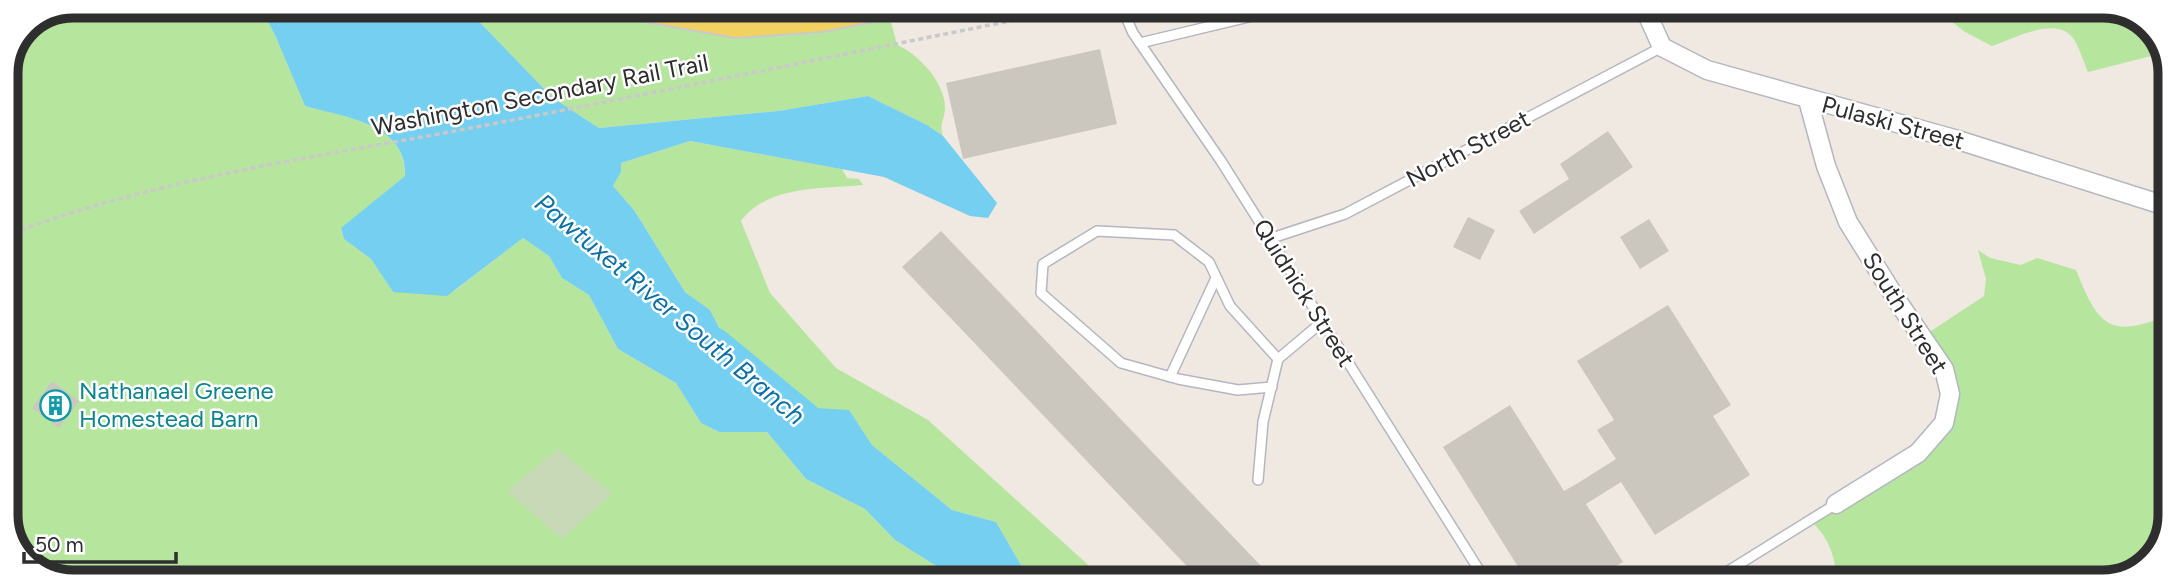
<svg xmlns="http://www.w3.org/2000/svg" width="2175" height="587" font-family="Figtree,sans-serif">
<style>
.green{fill:#b6e59e}
.cemetery{fill:#c8d9b8}
.water{fill:#75cff0}
.lines{fill:none;stroke-linecap:round;stroke-linejoin:round}
.river{stroke:#75cff0;stroke-width:37}
.building{fill:#cbc7bf}
.lane-casing{stroke:#b4b7c1;stroke-width:12}
.street-casing{stroke:#b4b7c1;stroke-width:21}
.primary-casing{stroke:#c9c9c9;stroke-width:32}
.path{stroke:#c9c9c9;stroke-width:3.5;stroke-dasharray:5 3.5;stroke-linecap:butt}
.lane{stroke:#fff;stroke-width:9}
.street{stroke:#fff;stroke-width:18}
.primary{stroke:#f2d163;stroke-width:28}
.labels{text-anchor:middle;stroke-width:5;stroke-linejoin:round;paint-order:stroke}
.street-label{font-size:24px;fill:#2e2e2e;stroke:#fff}
.culture-label{font-size:24px;fill:#0d838f;stroke:#fff;text-anchor:start}
.water-label{font-size:26px;font-style:italic;fill:#0d6fa3;stroke:#fff}
.rim{fill:none;stroke:#2e2e2e;stroke-width:9}
</style>
<rect width="100%" height="100%" fill="#efe9e1"/>
<g class="green">
<path d="M73,5H259L275,35L305,106C345,117 407,124 405,176L341,229L344,239L371,259L393,292L454,291L523,238L549,256L562,278L589,295L618,349L676,383L701,423L719,432H767L806,479L865,509L895,540L960,581L56,580L22,558L6,523L5,72L25,25Z"/>
<path d="M464,6H645L686,15L887,6L897,45C919,54 946,84 945,109C944,121 939,124 943,136L927,125L868,96L778,111L599,128L553,98Z"/>
<path d="M1933,7H2119L2153,29L2163,53L2088,72C2084,62 2080,50 2075,41C2059,13 2014,39 1992,46L1965,32Z"/>
<path d="M690,141L842,169L847,178L859,179L863,185C821,189 768,185 741,221L770,293L836,368L928,420L1106,581H1039L1025,572L996,522L952,510L872,445L849,411L798,407L771,398L757,385L731,351L710,310L685,292L634,210L613,186L621,172V163Z"/>
<path d="M1978,250L1990,258L2021,265L2037,258L2076,270C2098,325 2109,340 2168,315V531L2144,568L2103,582L1837,581C1835,557 1830,540 1813,523L1928,444L1949,389L1925,335L1984,296L1986,279Z"/>
</g>
<path class="cemetery" d="M558,449L612,494L562,539L507,491Z"/>
<path class="water" d="M259,5L464,6L553,98L599,128L778,111L868,96L927,125L943,136L997,203L988,218L970,216L884,177L690,141L621,163V172L613,186L634,210L685,292L710,310L731,351L757,385L771,398L798,407L849,410L872,445L952,510L996,522L1025,572L1039,581H960L895,540L865,509L806,479L767,432H719L701,423L676,383L618,349L589,295L562,278L549,256L523,238L447,296L393,292L371,259L344,239L341,228L405,176C408,124 344,117 305,106L275,35Z"/>
<g class="lines">
<path class="river" d="M714,346L817,431"/>
</g>
<g class="building">
<path d="M1100,49L1117,124L963,159L946,83Z"/>
<path d="M1608,131L1633,167L1534,234L1519,211L1569,179L1560,164Z"/>
<path d="M1468,217L1495,230L1480,260L1453,247Z"/>
<path d="M1649,219L1669,251L1640,269L1620,237Z"/>
<path d="M941,231L1263,568L1249,581H1201L902,267Z"/>
<path d="M1668,305L1731,405L1713,416L1750,475L1655,535L1621,482L1586,504L1623,562L1593,581H1527L1443,447L1510,405L1564,491L1578,483L1616,459L1597,430L1614,420L1577,361Z"/>
<path d="M52,381L79,401L59,428L32,408Z"/>
</g>
<g class="lines">
<defs>
<g id="lane">
<path d="M1121,6L1133,33L1221,161L1486,581"/>
<path d="M1140,43L1290,7"/>
<path d="M1269,239L1345,214L1662,47"/>
<path d="M1170,377L1216,278"/>
<path d="M1272,387L1238,390L1178,379L1121,363L1041,293L1043,264L1097,231L1174,235L1209,262L1230,306L1278,359"/>
<path d="M1258,480L1263,422L1278,359L1322,322"/>
<path d="M1712,581L1836,504"/>
</g>
<g id="street">
<path d="M1644,7L1662,47L1707,70L1958,140L2169,207"/>
<path d="M1808,100L1826,166L1848,222L1898,302L1944,369L1950,394L1944,423L1918,453L1836,504"/>
</g>
<path id="primary" d="M640,6L736,23L821,17L876,6"/>
</defs>
<use href="#lane" class="lane-casing"/>
<use href="#street" class="street-casing"/>
<use href="#primary" class="primary-casing"/>
<path class="path" d="M5,236C156,177 333,155 492,124C690,86 888,45 1086,6"/>
<use href="#lane" class="lane"/>
<use href="#street" class="street"/>
<use href="#primary" class="primary"/>
</g>
<defs>
<symbol id="building-ring" viewBox="-11 -11 22 22"><circle r="9.5" fill="#fff" stroke="#0f9aa8" stroke-width="1.5"/><path d="M-4-6H4V6H1V3H-1V6H-4ZM-2.5-4.3h1.7v1.8h-1.7ZM.8-4.3h1.7v1.8H.8ZM-2.5-1h1.7V.8h-1.7ZM.8-1h1.7V.8H.8Z" fill="#0f9aa8"/></symbol>
</defs>
<g fill-rule="evenodd">
<use href="#building-ring" x="38" y="388" width="35" height="35"/>
</g>
<g class="labels">
<g class="street-label">
<text transform="translate(540 95) rotate(-11)" y="8">Washington Secondary Rail Trail</text>
<text transform="translate(1893 123) rotate(15)" y="8">Pulaski Street</text>
<text transform="translate(1468 149) rotate(-28)" y="8">North Street</text>
<text transform="translate(1304 293) rotate(58)" y="8">Quidnick Street</text>
<text transform="translate(1905 313) rotate(58)" y="8">South Street</text>
</g>
<g class="culture-label">
<text x="79" y="399">Nathanael Greene<tspan x="79" dy="28">Homestead Barn</tspan></text>
</g>
<g class="water-label">
<text transform="translate(670 309) rotate(40)" y="9">Pawtuxet River South Branch</text>
</g>
</g>
<path d="M0 0H2175V587H0ZM73 18H2103A55 55 0 0 1 2158 73V515A55 55 0 0 1 2103 570H73A55 55 0 0 1 18 515V73A55 55 0 0 1 73 18Z" fill="#fff" fill-rule="evenodd"/>
<path class="rim" d="M73 18H2103A55 55 0 0 1 2158 73V515A55 55 0 0 1 2103 570H73A55 55 0 0 1 18 515V73A55 55 0 0 1 73 18Z"/>
<path d="M24 552v10h152v-10" fill="none" stroke="#2e2e2e" stroke-width="3.5"/>
<text x="35" y="552" font-size="21" fill="#2e2e2e" stroke="#ffffff" stroke-width="5" paint-order="stroke">50 m</text>
</svg>
